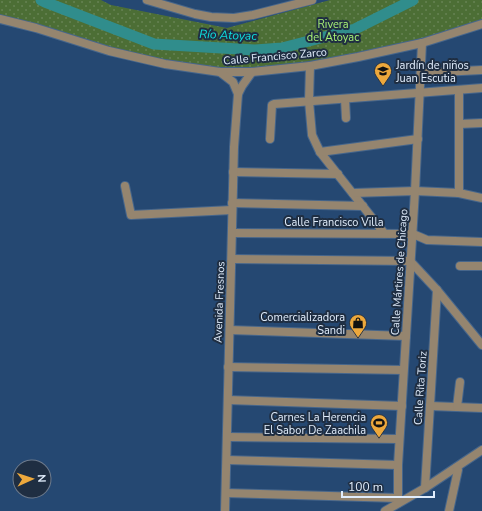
<svg xmlns="http://www.w3.org/2000/svg" width="482" height="511" font-family="'Nunito Sans',sans-serif">
<style>
.park{fill:url(#park-dots)}
.lines{fill:none;stroke-linecap:round;stroke-linejoin:round}
.river{stroke:#308d8c;stroke-width:11}
.minor-casing{stroke:#47668b;stroke-width:10}
.minor{stroke:#95856f;stroke-width:8}
.labels{text-anchor:middle;stroke-width:4;stroke-linejoin:round;paint-order:stroke}
.park-label{font-size:11px;fill:#a7f075;stroke:#1f2e42}
.street-label{font-size:11px;fill:#e1edfc;stroke:#1f2e42}
.poi-label{font-size:11px;fill:#e1edfc;stroke:#1f2e42;text-anchor:end}
.water-label{font-size:12px;font-style:italic;fill:#0fdedd;stroke:#1f2e42}
</style>
<defs>
<pattern id="park-dots" width="8" height="8" patternUnits="userSpaceOnUse"><rect width="8" height="8" fill="#4c6e35"/><path d="M2 2h.1M6 6h.1" fill="none" stroke="#668353" stroke-width="1.8" stroke-linecap="round"/></pattern>
</defs>
<rect width="100%" height="100%" fill="#254872"/>
<path class="park" d="M0,0H101L111,5L227,28L330,0H482V22L358,57L252,72L165,64L0,19Z"/>
<g class="lines">
<path class="river" d="M41,0L45,2L154,44L255,50L282,48L355,29L413,0"/>
<defs>
<g id="minor">
<path d="M147,0L195,14L211,17L234,18L253,15L312,0"/>
<path d="M0,19L36,28L109,51L165,64L220,72H252L310,66L358,57L422,43L482,24"/>
<path d="M310,66L309,101L312,135L320,152L384,233"/>
<path d="M220,72L233,82L238,94"/>
<path d="M421,73L482,70"/>
<path d="M345,99L346,118"/>
<path d="M459,124L482,123"/>
<path d="M270,139L272,105L274,104L482,88"/>
<path d="M320,152L418,139"/>
<path d="M233,172L338,174"/>
<path d="M125,186L131,215L232,210"/>
<path d="M353,193L415,191L459,193L482,198"/>
<path d="M459,193V90"/>
<path d="M232,203L363,206"/>
<path d="M232,233L413,234L427,240L482,242"/>
<path d="M232,259L410,261L437,290L482,345"/>
<path d="M460,266H482"/>
<path d="M230,330L406,336"/>
<path d="M228,367L403,370"/>
<path d="M228,400L402,406"/>
<path d="M430,406L482,408"/>
<path d="M457,407L460,382"/>
<path d="M227,437L399,439"/>
<path d="M227,460L398,465"/>
<path d="M425,488L437,290"/>
<path d="M226,493L398,498"/>
<path d="M398,503V465L415,191L422,43"/>
<path d="M225,511L234,147L238,94L242,86L252,72"/>
<path d="M385,511L425,488L482,450"/>
<path d="M449,511L458,470L457,467"/>
</g>
</defs>
<use href="#minor" class="minor-casing"/>
<use href="#minor" class="minor"/>
</g>
<defs>
<symbol id="school-pin" viewBox="-11 -11 22 30"><path d="M0 17L-7.5 6A9.5 9.5 0 1 1 7.5 6Z" fill="#eda83c" stroke="#1f2e42"/><path d="M0-5L7-2L0 1L-7-2ZM-4 1L0 2.5L4 1V4Q0 6-4 4Z" fill="#111"/></symbol>
<symbol id="shop-pin" viewBox="-11 -11 22 30"><path d="M0 17L-7.5 6A9.5 9.5 0 1 1 7.5 6Z" fill="#eda83c" stroke="#1f2e42"/><path d="M-5-2.5h2.3a2.7 3.5 0 0 1 5.4 0H5L5.5 6h-11ZM-1.5-2.5h3a1.5 2.3 0 0 0-3 0Z" fill="#111"/></symbol>
<symbol id="stadium-pin" viewBox="-11 -11 22 30"><path d="M0 17L-7.5 6A9.5 9.5 0 1 1 7.5 6Z" fill="#eda83c" stroke="#1f2e42"/><path d="M0-5a6.5 5 0 1 0 0 10a6.5 5 0 1 0 0-10ZM-3.5-1.8h7v3.6h-7Z" fill="#111"/></symbol>
</defs>
<g fill-rule="evenodd">
<use href="#school-pin" x="373" y="61" width="20" height="27"/>
<use href="#shop-pin" x="348" y="313" width="20" height="27"/>
<use href="#stadium-pin" x="369" y="413" width="20" height="27"/>
</g>
<g class="labels">
<g class="park-label">
<text x="333" y="28">Rivera<tspan x="333" dy="13">del Atoyac</tspan></text>
</g>
<g class="street-label">
<text transform="translate(275 56) rotate(-5)" y="4">Calle Francisco Zarco</text>
<text x="334" y="226">Calle Francisco Villa</text>
<text transform="translate(399 272) rotate(-86)" y="4">Calle Mártires de Chicago</text>
<text transform="translate(219 302) rotate(-88)" y="4">Avenida Fresnos</text>
<text transform="translate(420 388) rotate(-86)" y="4">Calle Rita Toriz</text>
</g>
<g class="poi-label">
<text x="396" y="69" text-anchor="start">Jardín de niños<tspan x="396" dy="13">Juan Escutia</tspan></text>
<text x="345" y="321">Comercializadora<tspan x="345" dy="13">Sandi</tspan></text>
<text x="366" y="421">Carnes La Herencia<tspan x="366" dy="13">El Sabor De Zaachila</tspan></text>
</g>
<g class="water-label">
<text transform="translate(228 35) rotate(2)" y="4">Río Atoyac</text>
</g>
</g>
<g transform="translate(32 479) rotate(87)"><circle r="19" fill="#1f2e42" stroke="#6d7a8c"/>
<path d="M0-3L7 15L0 10L-7 15Z" fill="#eda83c"/>
<text y="-6" font-size="11" font-weight="bold" text-anchor="middle" fill="#e1edfc">N</text>
</g>
<path d="M342 491v6h92v-6" fill="none" stroke="#e1edfc" stroke-width="2"/>
<text x="348" y="491" font-size="12" fill="#e1edfc" stroke="#1f2e42" stroke-width="3" paint-order="stroke">100 m</text>
</svg>
